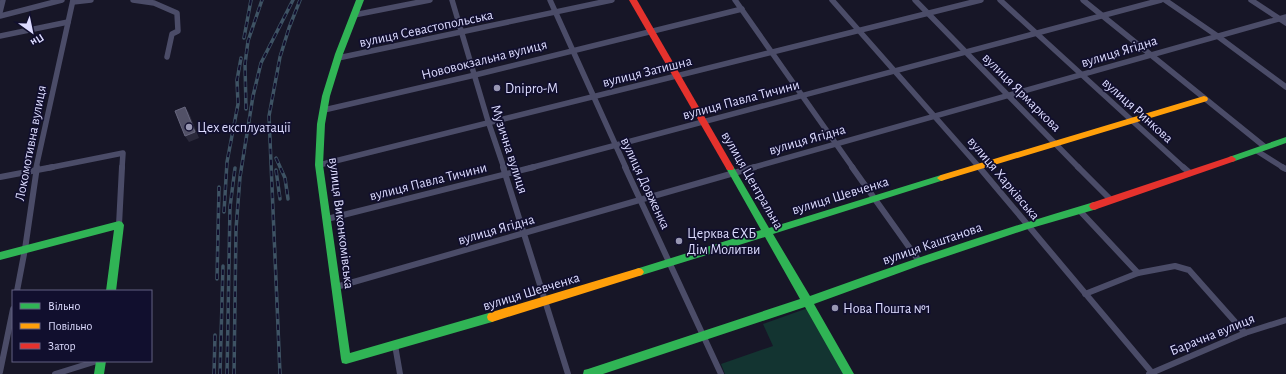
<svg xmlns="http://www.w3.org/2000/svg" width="1286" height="374" font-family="'Alegreya Sans',sans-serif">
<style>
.green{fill:#133431}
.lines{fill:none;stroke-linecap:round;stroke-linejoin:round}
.street-far1{stroke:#4b4c68;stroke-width:5.5}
.street{stroke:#4b4c68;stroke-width:6}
.fast{fill:#30b455;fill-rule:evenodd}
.slow{fill:#ff9f0a;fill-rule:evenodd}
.jam{fill:#e5322d;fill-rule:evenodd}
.rail-casing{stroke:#3e5364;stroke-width:3.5}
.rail{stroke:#110f2e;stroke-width:2;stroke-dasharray:5.5;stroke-linecap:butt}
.shaded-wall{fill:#2a293b}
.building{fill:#525167;stroke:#68677f}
.poi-dot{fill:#9897b3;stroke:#110f2e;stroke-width:1.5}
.labels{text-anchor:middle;stroke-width:3.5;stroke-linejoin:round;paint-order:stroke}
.street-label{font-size:14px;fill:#dddcff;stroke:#110f2e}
.poi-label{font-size:14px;fill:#dddcff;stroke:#110f2e;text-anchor:start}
</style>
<rect width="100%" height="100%" fill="#171627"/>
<path class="green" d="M808,308L846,374H725L721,364L773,346L763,324Z"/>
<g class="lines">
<g class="street-far1">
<path d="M133,0L154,3L177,13L178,31L172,34L167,57"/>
<path d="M452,0L488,121L504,168"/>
<path d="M550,0L626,168"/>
<path d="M735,0L853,168"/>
<path d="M832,0L980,168"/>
<path d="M915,0L1079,168"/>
<path d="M1000,0L1184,168"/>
<path d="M1083,0L1265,147"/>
<path d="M1165,0L1216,35L1286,87"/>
<path d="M1251,0L1286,23"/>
<path d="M73,2L91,0"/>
<path d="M0,12L3,0"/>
<path d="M354,15L430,0"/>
<path d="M0,16L62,0"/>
<path d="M0,36L68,22"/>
<path d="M338,58L612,0"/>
<path d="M324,110L475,75L742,9"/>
<path d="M1257,151L1284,168"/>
<path d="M319,165L981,0"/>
<path d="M36,168L73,0"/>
<path d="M48,168L123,153L122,168"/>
<path d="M530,168L1161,0"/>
<path d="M751,168L1286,17"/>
</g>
<g class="street">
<path d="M503,167L568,374"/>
<path d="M625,167L721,374"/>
<path d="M852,167L919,261"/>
<path d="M979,167L1153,374"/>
<path d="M1078,167L1111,200"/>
<path d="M1183,167L1190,173"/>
<path d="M1282,167L1286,169"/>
<path d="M0,177L53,167"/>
<path d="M1080,211L1138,273"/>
<path d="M327,219L534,167"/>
<path d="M119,225L122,167"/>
<path d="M336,287L755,167"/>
<path d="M17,291L25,249L37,167"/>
<path d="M1085,294L1138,273L1175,266L1189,270L1245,333"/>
<path d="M395,345L400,374"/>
<path d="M0,372L13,309"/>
<path d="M55,374L97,361"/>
<path d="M1149,374L1245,333L1286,320"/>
</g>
<g class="fast">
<path d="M356,0H364L343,54L330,96L325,124L323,165L350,353L492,312L496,314L497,317L496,320L492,322L346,364L342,363L341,359L315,165L317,124L322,96L335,54Z"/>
<path d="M1286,137V143L1232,162L1228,159L1229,157Z"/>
<path d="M730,165L733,166L769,228L941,175L944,176L945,178L944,180L773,234L810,296C904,262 998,230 1094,202L1097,203L1099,206L1097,209L1028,229L921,265L814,304L854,374H843L805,307L603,374H583L584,370L588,369L800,299L765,237L639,276L636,275L634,272L636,269L761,230L726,168Z"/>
<path d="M119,221L122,222L124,225L116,291H106L114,230L0,260V252Z"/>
<path d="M96,361H106L104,374H94Z"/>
</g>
<g class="slow">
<path d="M1204,96L1207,97L1208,99L1207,101L941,181L937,178L941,175Z"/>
<path d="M639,268L642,269L644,272L642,275L639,276L492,322L488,320L487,317L488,314L492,312Z"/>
</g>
<g class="jam">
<path d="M629,0H637L733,166L734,168L733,170H727Z"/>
<path d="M1232,156L1236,159L1235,161L1094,210L1091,209L1089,206L1091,203Z"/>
</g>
<defs>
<g id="rail">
<path d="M244,38L251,0"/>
<path d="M246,109L245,64L248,41L262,0"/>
<path d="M276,158L285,178L288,199"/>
<path d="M276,170L280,199"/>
<path d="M224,212L227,162L238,104L237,80L241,58"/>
<path d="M217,279L219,187"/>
<path d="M214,374L215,335"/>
<path d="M220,374L223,266"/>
<path d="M227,374L230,207L235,168"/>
<path d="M234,374L236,229L240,177L253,96L261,63L293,0"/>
<path d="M280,374L269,116L280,57L289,28L300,0"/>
</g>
</defs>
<use href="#rail" class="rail-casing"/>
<use href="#rail" class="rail"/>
</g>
<path class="shaded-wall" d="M185,107L189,113L199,138L189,142L185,136Z"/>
<path class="building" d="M185,107L195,132L185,136L175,111Z"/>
<g class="poi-dot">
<circle cx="497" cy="88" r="4"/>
<circle cx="189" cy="127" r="4"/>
<circle cx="679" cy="241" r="4"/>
<circle cx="835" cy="308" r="4"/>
</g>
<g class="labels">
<g class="street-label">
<text transform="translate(426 28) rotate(-12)" y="5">вулиця Севастопольська</text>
<text transform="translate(1119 51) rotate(-17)" y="5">вулиця Ягідна</text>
<text transform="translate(484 59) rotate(-14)" y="5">Нововокзальна вулиця</text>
<text transform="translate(647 71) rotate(-14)" y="5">вулиця Затишна</text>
<text transform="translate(1022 92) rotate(45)" y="5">вулиця Ярмаркова</text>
<text transform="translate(741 99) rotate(-15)" y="5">вулиця Павла Тичини</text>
<text transform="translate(1138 110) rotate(42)" y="5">вулиця Ринкова</text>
<text transform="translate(807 139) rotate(-16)" y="5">вулиця Ягідна</text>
<text transform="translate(30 143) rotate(-79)" y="5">Локомотивна вулиця</text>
<text transform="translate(510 149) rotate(72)" y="5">Музична вулиця</text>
<text transform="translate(1004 178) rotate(50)" y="5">вулиця Харківська</text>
<text transform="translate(753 180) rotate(60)" y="5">вулиця Центральна</text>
<text transform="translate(428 181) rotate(-14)" y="5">вулиця Павла Тичини</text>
<text transform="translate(646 183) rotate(65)" y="5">вулиця Довженка</text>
<text transform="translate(840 195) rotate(-17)" y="5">вулиця Шевченка</text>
<text transform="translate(342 223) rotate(83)" y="5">вулиця Виконкомівська</text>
<text transform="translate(496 229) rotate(-16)" y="5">вулиця Ягідна</text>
<text transform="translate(932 243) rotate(-19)" y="5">вулиця Каштанова</text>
<text transform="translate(531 291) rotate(-17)" y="5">вулиця Шевченка</text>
<text transform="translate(1212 334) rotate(-22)" y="5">Барачна вулиця</text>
</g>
<g class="poi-label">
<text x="505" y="93">Dnipro-M</text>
<text x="197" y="132">Цех експлуатації</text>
<text x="687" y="238">Церква ЄХБ<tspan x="687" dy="16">Дім Молитви</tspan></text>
<text x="843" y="313">Нова Пошта №1</text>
</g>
</g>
<rect x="12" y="290" width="140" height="72" fill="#110f2e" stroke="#636182"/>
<rect x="20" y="303" width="20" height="6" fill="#30b455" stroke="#636182"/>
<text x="48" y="310" font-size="12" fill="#dddcff">Вільно</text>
<rect x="20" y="323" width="20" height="6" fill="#ff9f0a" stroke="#636182"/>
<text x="48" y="330" font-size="12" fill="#dddcff">Повільно</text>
<rect x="20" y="343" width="20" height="6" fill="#e5322d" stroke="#636182"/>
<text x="48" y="350" font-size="12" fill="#dddcff">Затор</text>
<g transform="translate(32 32) rotate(147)" stroke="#110f2e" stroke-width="3" paint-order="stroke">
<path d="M0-3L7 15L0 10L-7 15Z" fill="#dddcff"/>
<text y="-6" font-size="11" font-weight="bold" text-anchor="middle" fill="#dddcff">Пн</text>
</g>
</svg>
